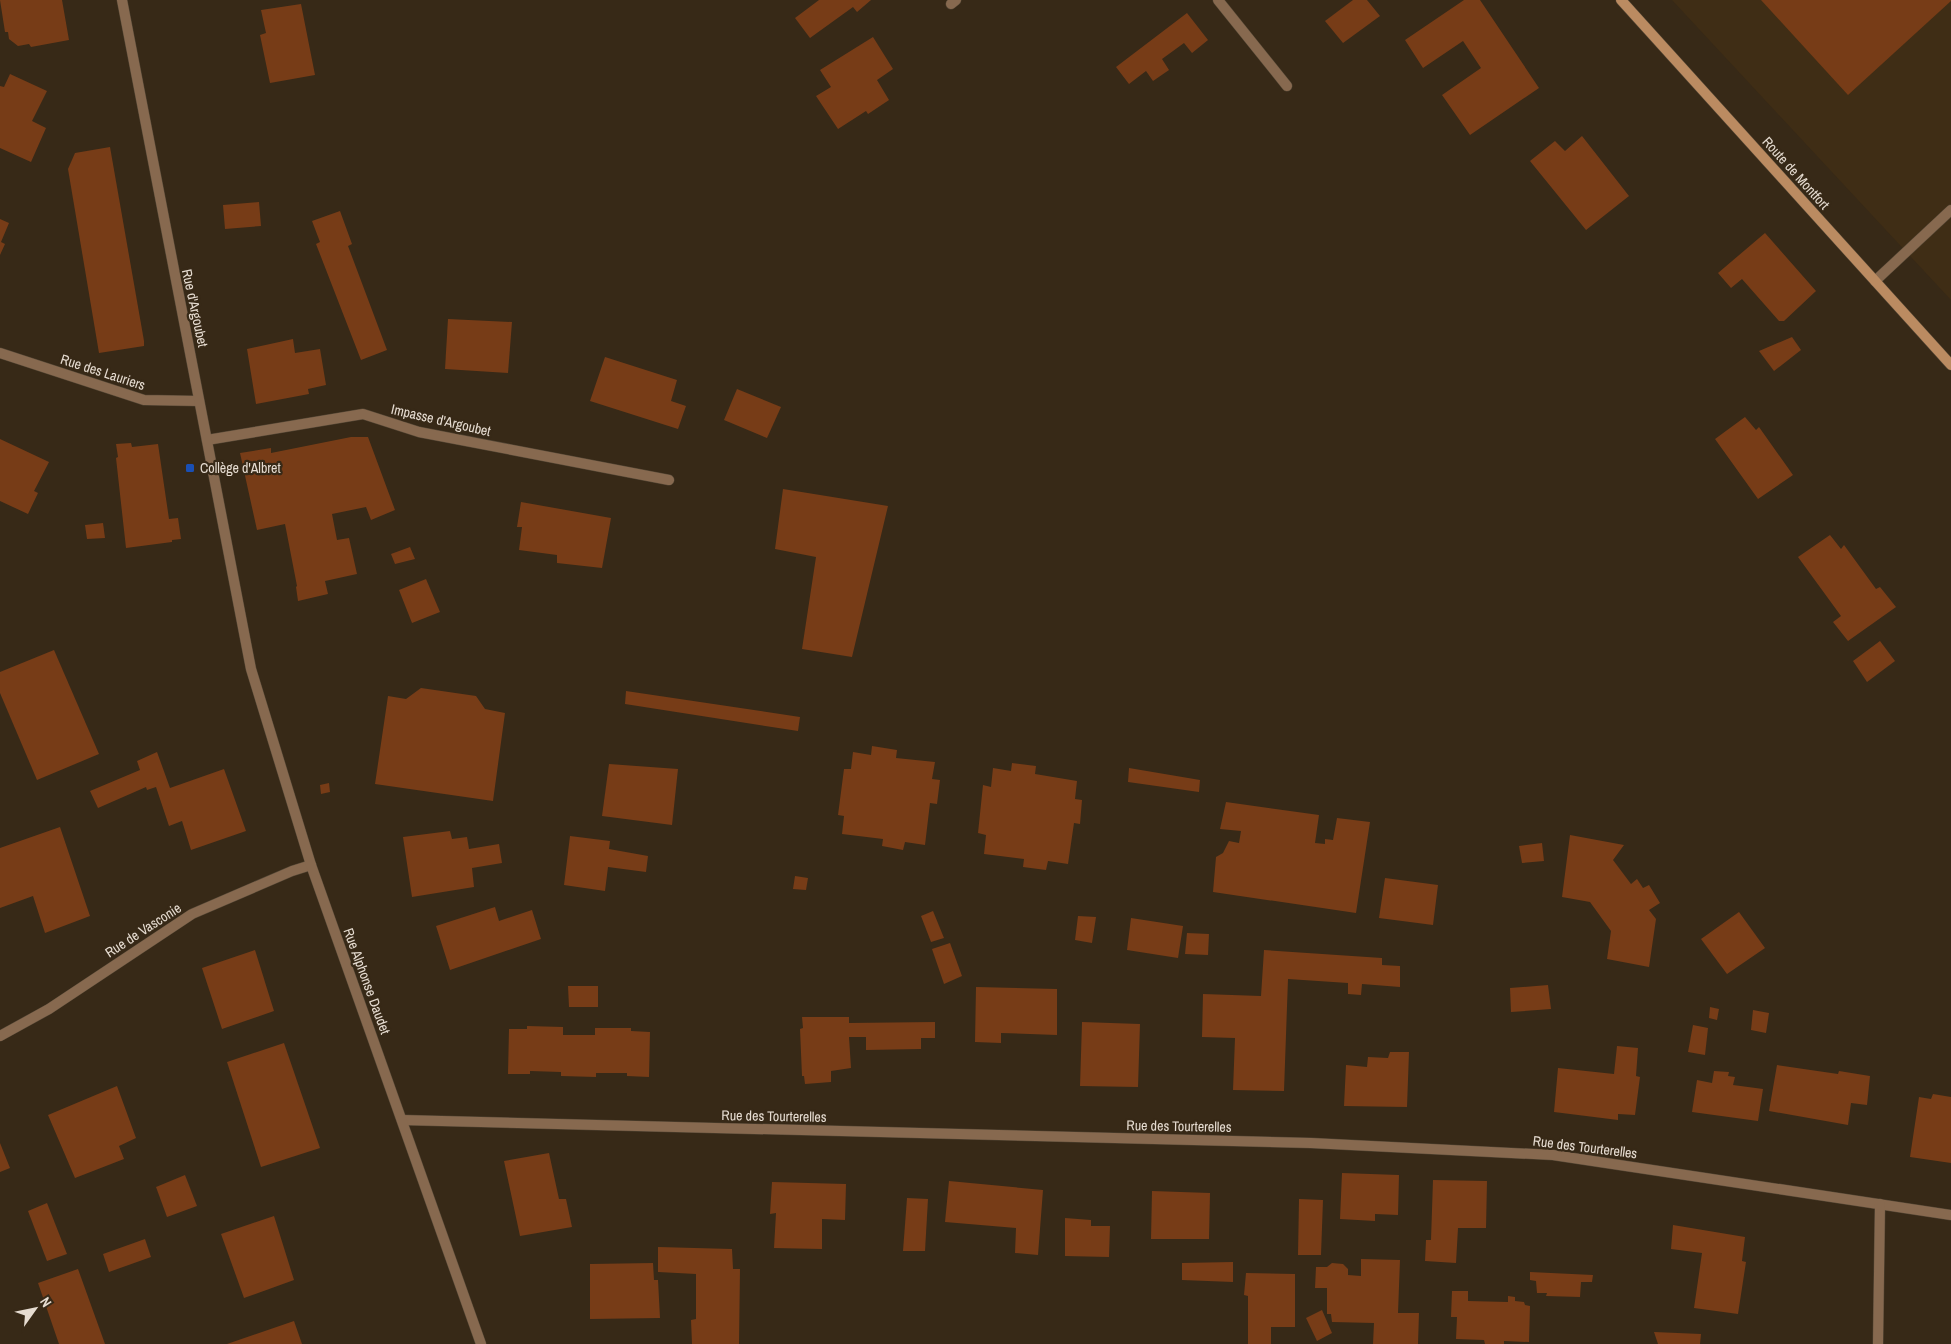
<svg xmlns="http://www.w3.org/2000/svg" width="1951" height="1344" font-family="'Archivo Narrow',sans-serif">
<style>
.built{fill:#3f2d15}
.building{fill:#773c17}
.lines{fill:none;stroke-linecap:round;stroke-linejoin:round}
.service-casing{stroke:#534635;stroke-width:11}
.minor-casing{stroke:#534635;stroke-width:11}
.tertiary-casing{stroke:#534635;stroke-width:11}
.secondary-casing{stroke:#534635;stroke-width:11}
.service{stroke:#87694f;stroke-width:10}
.minor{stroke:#87694f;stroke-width:10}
.tertiary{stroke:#87694f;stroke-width:10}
.secondary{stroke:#bb8b61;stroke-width:10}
.transit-dot{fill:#1a4fb4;stroke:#372917;stroke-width:2}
.labels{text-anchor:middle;stroke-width:4.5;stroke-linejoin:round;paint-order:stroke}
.street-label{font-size:14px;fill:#e6dcd1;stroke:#372917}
.poi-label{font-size:14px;fill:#e6dcd1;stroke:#372917;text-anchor:start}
</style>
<rect width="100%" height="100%" fill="#372917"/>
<path class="built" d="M1672,0H1951V300Z"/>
<g class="building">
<path d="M0,0H62L69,40L31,47L29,44L18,46L9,39L8,32H5Z"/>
<path d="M819,0H871L857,12L853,7L810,38L795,18Z"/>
<path d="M1353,0H1367L1380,16L1343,43L1325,21Z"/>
<path d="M1464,0H1480L1539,88L1470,135L1442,95L1481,68L1463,41L1423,68L1405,40Z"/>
<path d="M1761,0H1951V1L1848,95Z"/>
<path d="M301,4L315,75L270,83L260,35L266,33L261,10Z"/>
<path d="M1187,13L1208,40L1192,53L1184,43L1162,59L1169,70L1153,81L1146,71L1129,84L1116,67Z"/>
<path d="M873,37L893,69L877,80L889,100L868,114L866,111L838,129L816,96L831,87L820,70Z"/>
<path d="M10,74L47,91L32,121L46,128L31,162L0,148V86L4,87Z"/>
<path d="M1582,136L1629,196L1586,230L1530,161L1555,141L1565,151Z"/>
<path d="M110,147L144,341V346L99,353L68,169L75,153Z"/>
<path d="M259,202L261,226L225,229L223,205Z"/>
<path d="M340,211L352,244L348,246L387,350L361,360L316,244L320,242L312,221Z"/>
<path d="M0,219L9,223L1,242L5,244L0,255Z"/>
<path d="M1765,233L1816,291L1784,321H1779L1742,279L1731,288L1718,273Z"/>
<path d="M448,319L512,322L508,373L445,369Z"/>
<path d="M1792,337L1801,350L1774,371L1759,351Z"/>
<path d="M293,339L295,353L320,349L326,385L308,389L309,394L256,404L247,349Z"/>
<path d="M605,357L677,380L671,401L686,406L678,429L590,401Z"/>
<path d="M737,389L781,407L767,438L724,420Z"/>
<path d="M1745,417L1756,430L1759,427L1793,475L1758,499L1715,439Z"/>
<path d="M351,437H368L395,510L371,520L366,507L332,514L337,540L349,538L357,574L325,581L328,594L298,601L296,587L297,586L285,524L257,530L240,453L271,448V453Z"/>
<path d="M0,439L49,462L34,491L38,493L28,514L0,501Z"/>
<path d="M131,443L132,447L158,444L169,519L178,518L181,539L172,540V542L126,548L116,458L118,457L116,444Z"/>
<path d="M783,489L888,506L852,657L802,649L816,557L775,549Z"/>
<path d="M521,502L611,518L602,568L557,563V555L519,550L522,527H517Z"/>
<path d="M103,523L105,538L87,539L85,525Z"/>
<path d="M1830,535L1841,549L1844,545L1876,589L1880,587L1896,607L1848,641L1833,622L1841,616L1798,557Z"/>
<path d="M410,547L415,559L395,564L391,554Z"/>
<path d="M426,579L440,612L412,623L399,590Z"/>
<path d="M1880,641L1895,661L1867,682L1853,661Z"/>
<path d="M54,650L99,754L37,780L0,693V672Z"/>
<path d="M421,688L476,696L485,709L505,713L493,801L375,784L388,696L406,699Z"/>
<path d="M626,691L800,717L798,731L625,704Z"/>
<path d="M872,746L897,750L896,758L935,762L932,779L940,780L937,804L930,803L925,845L905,842L903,850L882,846L883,839L842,834L844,816L838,815L844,769H851L853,752L871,755Z"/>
<path d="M157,752L170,788L224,769L246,831L191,850L182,821L169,826L156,787L147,790L146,787L98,808L90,791L140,770L137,761Z"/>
<path d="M1012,763L1036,766L1035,774L1077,781L1075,799L1082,800L1080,824L1074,823L1068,864L1048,861L1046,870L1023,867L1024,859L984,854L986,835L978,833L983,785L991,787L993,768L1011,771Z"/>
<path d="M609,764L678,769L672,825L602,816Z"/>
<path d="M1129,768L1200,780L1199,792L1128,782Z"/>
<path d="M329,783L330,792L321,794L320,785Z"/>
<path d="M1226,802L1319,815L1315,843L1325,844V839L1333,840L1337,818L1370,822L1356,913L1213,892L1216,857L1223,853L1229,841L1239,843L1241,831L1220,829Z"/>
<path d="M60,827L90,916L45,933L33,896L0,908V848Z"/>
<path d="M450,831L452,839L467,837L469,849L499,844L502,863L472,868L474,887L412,897L403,837Z"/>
<path d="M1570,835L1624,845L1613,860L1631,884L1637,879L1643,888L1649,885L1660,903L1649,910L1656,919L1649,967L1607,959L1611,931L1590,902L1562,897Z"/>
<path d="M570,836L610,841L609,849L648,856L646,872L608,867L605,891L564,885Z"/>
<path d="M1542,843L1544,861L1522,863L1519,846Z"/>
<path d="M795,876L808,878L806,890L793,889Z"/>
<path d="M1385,878L1438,885L1433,925L1379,918Z"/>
<path d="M495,907L499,921L532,910L541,939L450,970L436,926Z"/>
<path d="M933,911L944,938L931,942L921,916Z"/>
<path d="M1739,912L1765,948L1727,974L1701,939Z"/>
<path d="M1078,916L1096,917L1092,943L1075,940Z"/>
<path d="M1131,918L1183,926L1178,958L1127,950Z"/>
<path d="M1187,933L1209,934L1208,955L1185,954Z"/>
<path d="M950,943L962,976L944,984L932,949Z"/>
<path d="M255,950L274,1011L222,1029L202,968Z"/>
<path d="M1264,950L1382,958V965L1400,966V987L1362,984L1361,995L1348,994V983L1288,979L1284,1091L1233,1090L1235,1038L1202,1037L1203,994L1261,996Z"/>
<path d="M1548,985L1551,1009L1511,1012L1510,988Z"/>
<path d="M568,986H598V1007H569Z"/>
<path d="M976,987L1057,989V1035L1001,1033V1043L975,1042Z"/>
<path d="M1710,1007L1719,1009L1717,1020L1709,1018Z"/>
<path d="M1753,1010L1769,1013L1766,1033L1751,1030Z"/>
<path d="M802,1017H849V1023L935,1022V1038H921V1049L866,1050V1037H849L851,1068L831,1071V1082L805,1084L804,1076H802L800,1029L803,1028Z"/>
<path d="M1082,1022L1140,1024L1138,1087L1080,1086Z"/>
<path d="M1693,1025L1708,1028L1705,1055L1688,1052Z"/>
<path d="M527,1026L563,1027V1035H595V1028H631V1031L650,1032L649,1077L627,1076V1073H596V1077L561,1076V1072L530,1071V1074H508L509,1029H527Z"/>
<path d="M284,1043L320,1148L261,1167L227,1062Z"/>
<path d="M1617,1046L1638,1048L1636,1076L1640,1077L1635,1115L1618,1114V1120L1554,1112L1558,1068L1614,1074Z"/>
<path d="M1390,1052H1409L1407,1107L1344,1106L1346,1065L1367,1067L1368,1057L1388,1058Z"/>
<path d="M1777,1065L1838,1074L1839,1071L1870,1076L1867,1105L1851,1103L1848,1125L1769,1111Z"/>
<path d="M1714,1071L1729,1072L1728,1076L1735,1077L1733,1085L1763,1089L1758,1121L1692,1112L1697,1080L1712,1083Z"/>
<path d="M117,1086L136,1138L119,1146L124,1159L75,1178L48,1115Z"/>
<path d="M1933,1094L1951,1097V1163L1910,1157L1919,1097L1931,1099Z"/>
<path d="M0,1143L10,1168L0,1172Z"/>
<path d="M549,1153L559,1199H566L572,1227L520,1236L504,1161Z"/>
<path d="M1342,1173L1399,1175L1398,1215L1375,1214V1221L1340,1219Z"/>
<path d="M185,1175L197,1206L167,1217L156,1187Z"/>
<path d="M1433,1180L1487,1181L1486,1228H1458L1456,1263L1425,1261L1426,1240H1431Z"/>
<path d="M949,1181L1043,1190L1038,1255L1015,1253L1016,1228L945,1222Z"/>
<path d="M772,1182L846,1184L845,1220L822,1219V1249L774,1248L776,1213L770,1214Z"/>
<path d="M1152,1191L1210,1193L1209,1239H1151Z"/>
<path d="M907,1198L928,1199L925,1251H903Z"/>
<path d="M1299,1199L1323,1200L1321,1255H1298Z"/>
<path d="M47,1203L67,1254L47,1261L28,1211Z"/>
<path d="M274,1216L294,1280L244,1298L221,1234Z"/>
<path d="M1065,1218L1091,1220V1226H1110L1109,1257L1065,1256Z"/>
<path d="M1673,1225L1745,1237L1742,1261L1746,1262L1738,1314L1694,1308L1702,1253L1671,1249Z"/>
<path d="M145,1239L151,1257L109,1272L103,1254Z"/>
<path d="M658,1247L732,1249L733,1269H740L739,1344H692L691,1320L696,1319V1274L658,1272Z"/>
<path d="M1361,1259L1400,1260L1398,1313H1419L1418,1344H1373L1374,1323L1332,1322L1331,1314H1327V1288H1315L1316,1267H1327L1332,1263L1343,1264L1348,1269V1275L1361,1276Z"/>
<path d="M1233,1262V1282L1182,1280V1263Z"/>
<path d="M653,1263L654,1280H658L660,1318L590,1319V1264Z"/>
<path d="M78,1269L105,1344H59L38,1283Z"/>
<path d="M1530,1272L1593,1275L1592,1282H1581L1580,1297L1546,1296L1547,1293H1537L1536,1281L1530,1280Z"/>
<path d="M1246,1273L1295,1274V1327H1271V1344H1248V1296L1244,1295Z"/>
<path d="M1452,1291H1468V1301L1508,1302V1296L1515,1297V1301L1524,1302L1525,1305L1530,1306L1529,1342L1504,1341V1344H1485L1484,1340L1456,1339L1457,1317H1451Z"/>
<path d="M1322,1310L1332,1333L1317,1341L1306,1318Z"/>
<path d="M294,1321L302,1344H227Z"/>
<path d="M1654,1332L1701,1334L1700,1344H1658Z"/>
</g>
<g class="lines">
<defs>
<path id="service" d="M1875,281L1951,210"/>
<g id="minor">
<path d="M1218,0L1287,86"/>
<path d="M951,4L956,0"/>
<path d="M0,353L144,400L199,401"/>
<path d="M207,440L363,414L419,432L669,480"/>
<path d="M0,1036L49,1009L192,914L292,871L311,865"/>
<path d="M402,1120L1311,1143L1553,1155L1951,1215"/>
<path d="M1878,1344L1880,1204"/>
</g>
<path id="tertiary" d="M122,0L251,669L311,865L481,1344"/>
<path id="secondary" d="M1621,0L1951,365"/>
</defs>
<use href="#service" class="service-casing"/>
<use href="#minor" class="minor-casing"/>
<use href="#tertiary" class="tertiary-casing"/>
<use href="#secondary" class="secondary-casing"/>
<use href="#service" class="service"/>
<use href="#minor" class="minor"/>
<use href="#tertiary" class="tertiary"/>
<use href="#secondary" class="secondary"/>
</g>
<rect class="transit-dot" x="185" y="463" width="10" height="10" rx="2.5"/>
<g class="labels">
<g class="street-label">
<text transform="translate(1796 173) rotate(48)" y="5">Route de Montfort</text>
<text transform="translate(195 308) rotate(78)" y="5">Rue d'Argoubet</text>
<text transform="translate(103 372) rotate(18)" y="5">Rue des Lauriers</text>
<text transform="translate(441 420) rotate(13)" y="5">Impasse d'Argoubet</text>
<text transform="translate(143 930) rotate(-33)" y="5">Rue de Vasconie</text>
<text transform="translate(367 981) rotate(70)" y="5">Rue Alphonse Daudet</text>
<text transform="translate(774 1116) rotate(1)" y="5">Rue des Tourterelles</text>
<text transform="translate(1179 1126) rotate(1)" y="5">Rue des Tourterelles</text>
<text transform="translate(1585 1147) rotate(7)" y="5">Rue des Tourterelles</text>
</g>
<g class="poi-label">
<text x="200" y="473">Collège d'Albret</text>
</g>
</g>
<g transform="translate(35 1309) rotate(57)" stroke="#372917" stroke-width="4" paint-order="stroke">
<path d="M0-4L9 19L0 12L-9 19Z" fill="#e6dcd1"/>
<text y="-8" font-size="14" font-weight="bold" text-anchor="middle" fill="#e6dcd1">N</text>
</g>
</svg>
